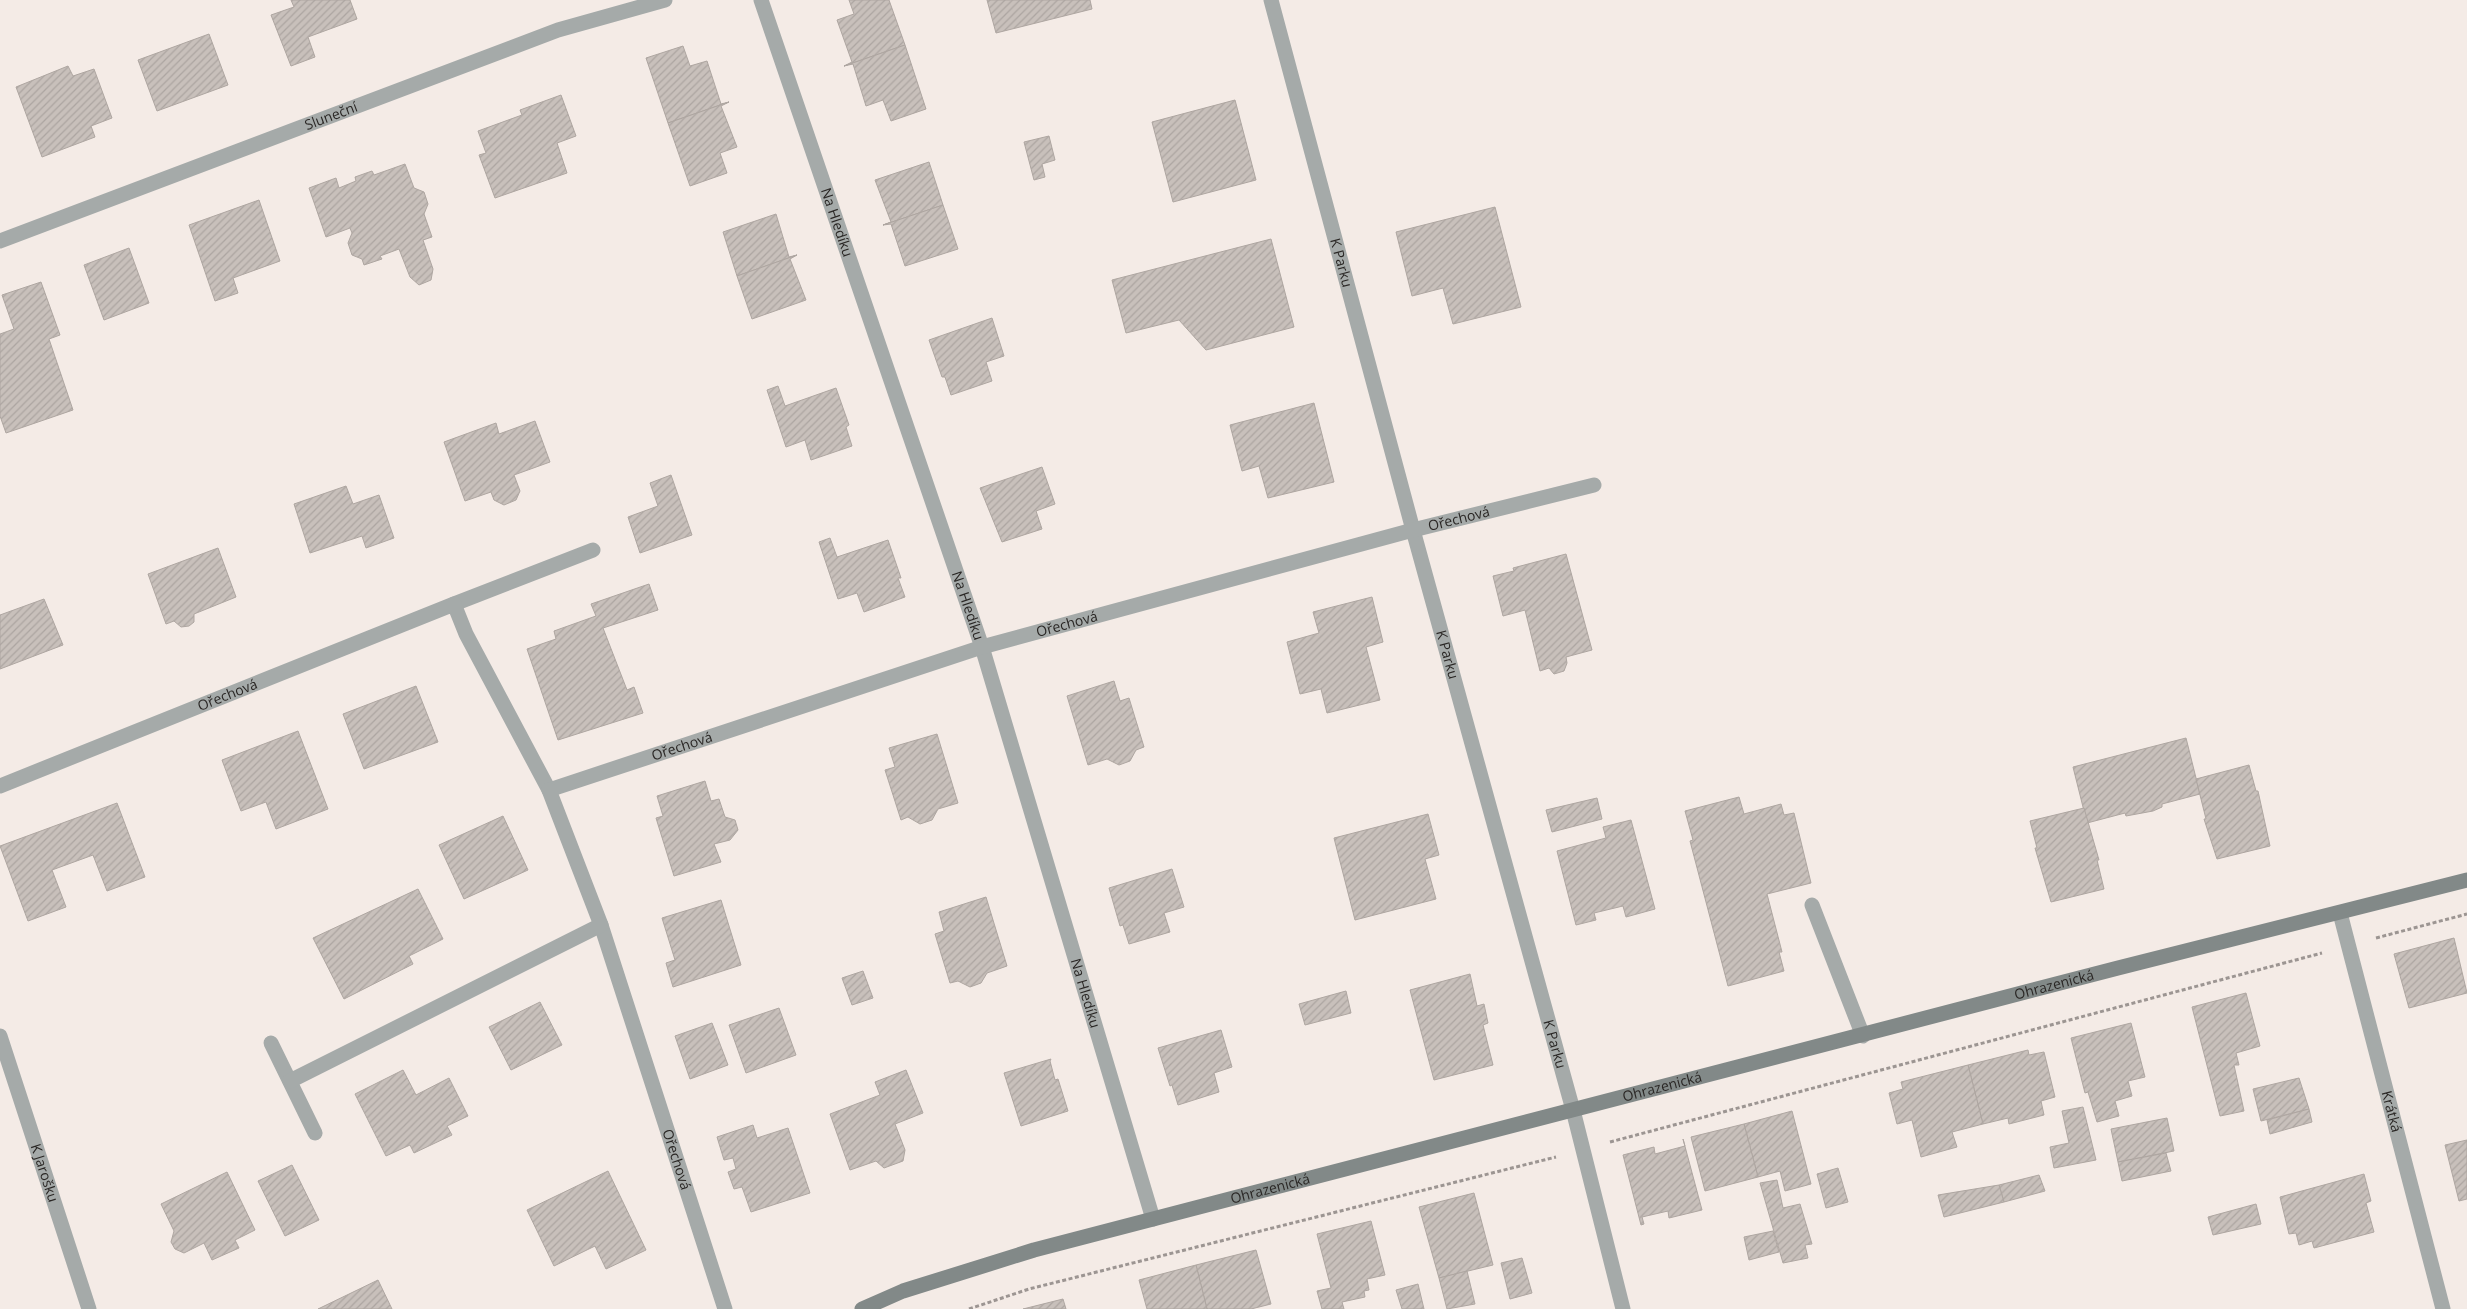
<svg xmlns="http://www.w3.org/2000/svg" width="2467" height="1309" font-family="'Open Sans',sans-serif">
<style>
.building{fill:url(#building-hatch);stroke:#aea6a1}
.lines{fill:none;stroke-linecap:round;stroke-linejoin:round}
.path{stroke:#9c9592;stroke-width:3;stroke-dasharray:4 2.5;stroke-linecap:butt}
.lane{stroke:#a5aaa9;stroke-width:15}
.street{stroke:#a5aaa9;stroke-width:15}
.secondary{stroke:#828988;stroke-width:15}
.labels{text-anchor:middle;stroke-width:4;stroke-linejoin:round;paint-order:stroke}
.street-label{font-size:14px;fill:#2a2725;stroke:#fff}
</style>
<defs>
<pattern id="building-hatch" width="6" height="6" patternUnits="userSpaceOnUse" patternTransform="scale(1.25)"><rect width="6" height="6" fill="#c8c0bb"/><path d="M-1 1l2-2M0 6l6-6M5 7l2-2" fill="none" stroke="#aca5a1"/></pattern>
</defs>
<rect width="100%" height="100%" fill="#f4ebe6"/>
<g class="building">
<path d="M291,0H350L357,19L308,37L315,57L291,66L271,15L294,7Z"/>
<path d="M849,0H889L905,45L844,66L852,62L837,20L854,14Z"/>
<path d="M987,0H1090L1092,9L996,33Z"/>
<path d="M209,34L228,85L157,111L138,60Z"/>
<path d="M905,45L926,109L891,121L883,100L866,106L853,64L844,66Z"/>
<path d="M683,46L690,66L707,61L721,104L729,102L668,123L646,58Z"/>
<path d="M68,66L73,76L94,69L112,118L91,126L95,137L42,157L16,87Z"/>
<path d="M561,95L576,136L557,143L567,173L495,198L479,155L486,153L478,131L522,115L520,110Z"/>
<path d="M1235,100L1256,180L1173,202L1152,122Z"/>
<path d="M729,102L721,106L737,147L720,153L727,173L690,186L668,123Z"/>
<path d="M1049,136L1055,160L1042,164L1045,177L1034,180L1024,142Z"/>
<path d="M929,162L943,205L883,225L891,222L875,180Z"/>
<path d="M405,164L414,188L424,192L428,204L424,214L432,237L423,240L433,269L431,280L419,285L410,277L399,249L380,256L382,259L364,265L362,259L352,255L348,243L352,233L350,228L326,237L309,188L336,178L339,188L356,181L355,177L372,171L374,175Z"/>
<path d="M259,200L280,261L233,278L238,293L215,301L189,225Z"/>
<path d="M943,205L958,249L905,266L891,224L883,225Z"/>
<path d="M1495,207L1521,307L1453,324L1443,288L1412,296L1396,232Z"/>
<path d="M776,214L789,257L797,255L737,276L723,232Z"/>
<path d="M1271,239L1294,327L1206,350L1179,320L1126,333L1112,280Z"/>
<path d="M129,248L149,303L104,320L84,265Z"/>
<path d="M797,255L790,259L806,300L752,319L737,276Z"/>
<path d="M41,282L60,335L49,339L73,410L6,433L0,416V334L14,329L2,295Z"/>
<path d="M992,318L1004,356L986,362L992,381L951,395L945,377H942L929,340Z"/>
<path d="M778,386L785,406L836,388L849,425L846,427L852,446L811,460L805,440L786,447L767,390Z"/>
<path d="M1314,403L1334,482L1268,498L1259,466L1242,471L1230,425Z"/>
<path d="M535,421L550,462L514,475L520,491L516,500L504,505L494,500L491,492L465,501L444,442L496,423L499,434Z"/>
<path d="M1042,467L1055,504L1036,511L1042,529L1002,542L980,488Z"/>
<path d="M671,475L692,535L640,553L628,517L658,506L650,483Z"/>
<path d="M346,486L353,504L379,495L394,538L366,548L362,536L310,553L294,504Z"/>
<path d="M830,538L837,557L888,540L901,578H898L905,597L864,612L857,593L838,599L819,542Z"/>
<path d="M218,548L236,597L194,614V622L189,626L181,627L174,621L166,624L148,574Z"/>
<path d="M1566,554L1592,650L1566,657L1567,663L1564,671L1554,674L1549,668L1540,671L1525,610L1503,616L1493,576L1514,571L1513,568Z"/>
<path d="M649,584L658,610L603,628L627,690L634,687L643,713L558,740L527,649L556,639L554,631L596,616L591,604Z"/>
<path d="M1372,597L1383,642L1366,647L1380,700L1327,713L1321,689L1300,694L1287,642L1319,633L1313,612Z"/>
<path d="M44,599L63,645L0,669V615Z"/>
<path d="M1114,681L1120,701L1129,698L1144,747L1136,750L1130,761L1119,765L1107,759L1088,765L1067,696Z"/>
<path d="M416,686L438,742L364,769L343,714Z"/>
<path d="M298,731L328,809L276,829L266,802L241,811L222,760Z"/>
<path d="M937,734L958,803L938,809L932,820L920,824L908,817L901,820L885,770L895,767L889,748Z"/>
<path d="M2186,738L2200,794L2162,804V807L2153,811L2126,816L2125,813L2087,823L2073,767Z"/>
<path d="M2249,765L2256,791H2258L2270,846L2217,859L2204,819H2206L2196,779Z"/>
<path d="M705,781L711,801L719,799L725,817L735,820L738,830L730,840L714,844L721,862L674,876L656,818L663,816L657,796Z"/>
<path d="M1739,797L1744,814L1781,804L1784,815L1794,813L1811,883L1767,894L1782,952H1779L1784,971L1728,986L1690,841L1693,840L1685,811Z"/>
<path d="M1597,798L1602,819L1552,832L1546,810Z"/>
<path d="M117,803L145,877L107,891L93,855L52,870L66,907L28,921L0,846Z"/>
<path d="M2084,808L2099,860H2097L2104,889L2051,902L2035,848H2037L2030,821Z"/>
<path d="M1428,814L1439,855L1425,859L1436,899L1355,920L1334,838Z"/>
<path d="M503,816L528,870L464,899L439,845Z"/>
<path d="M1631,820L1655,909L1626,917L1623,906L1594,913L1596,920L1576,925L1557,851L1606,838L1603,827Z"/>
<path d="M1172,869L1184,907L1164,913L1170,932L1129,944L1123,925L1120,926L1109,888Z"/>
<path d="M418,889L443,939L409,956L413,964L344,999L313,938Z"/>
<path d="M986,897L1007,966L987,973L981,983L970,987L958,981L950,983L935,934L944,931L939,912Z"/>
<path d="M721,900L741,965L673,987L666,963L675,960L662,918Z"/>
<path d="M2454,938L2467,993L2409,1008L2394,954Z"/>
<path d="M863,971L873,998L852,1005L842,978Z"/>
<path d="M1470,974L1477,1006L1484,1004L1488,1023L1483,1025L1493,1065L1434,1080L1410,990Z"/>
<path d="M1346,991L1351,1013L1305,1025L1299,1004Z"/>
<path d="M2246,993L2260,1046L2236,1053L2239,1065H2234L2244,1111L2220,1116L2192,1007Z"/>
<path d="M540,1002L562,1045L511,1070L489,1027Z"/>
<path d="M779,1008L796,1055L746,1073L729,1025Z"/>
<path d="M712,1023L728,1065L690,1079L675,1036Z"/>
<path d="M2131,1023L2145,1077L2128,1081L2132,1096L2115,1101L2119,1116L2097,1122L2088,1092L2085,1093L2071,1038Z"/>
<path d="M1221,1030L1232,1067L1214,1073L1219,1092L1178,1105L1172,1085L1170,1086L1158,1048Z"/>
<path d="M2028,1050L2029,1055L2044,1052L2055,1097L2041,1101L2044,1115L2009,1124L2008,1118L1983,1124L1968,1065Z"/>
<path d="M1051,1059L1050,1061L1055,1080L1058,1079L1068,1111L1021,1126L1004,1073Z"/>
<path d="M1968,1065L1983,1124L1952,1132L1957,1147L1921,1157L1912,1120L1897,1124L1889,1093L1903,1089L1901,1082Z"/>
<path d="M403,1070L416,1095L449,1078L468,1116L447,1126L452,1135L414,1153L410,1145L386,1156L355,1094Z"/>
<path d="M906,1070L923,1113L895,1124L905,1150L903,1161L884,1168L876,1161L850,1170L830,1114L880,1095L875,1082Z"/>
<path d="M2299,1078L2309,1109L2261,1121L2253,1089Z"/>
<path d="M2083,1107L2096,1160L2054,1168L2050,1147L2069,1143L2062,1111Z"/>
<path d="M2309,1109L2312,1122L2270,1134L2267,1120Z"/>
<path d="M1792,1111L1811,1184L1785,1191L1780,1171L1758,1177L1744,1124Z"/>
<path d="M2167,1118L2174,1151L2118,1162L2111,1129Z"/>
<path d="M1744,1124L1758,1177L1705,1191L1691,1137Z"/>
<path d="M753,1125L757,1138L788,1128L810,1193L751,1212L742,1187L734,1189L728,1172L736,1169L733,1158L724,1160L717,1137Z"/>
<path d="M1683,1139L1702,1210L1669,1218L1668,1211L1642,1217L1644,1224L1641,1225L1623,1155L1654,1147L1655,1154L1685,1146Z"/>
<path d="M2467,1140V1199L2459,1201L2445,1145Z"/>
<path d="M2166,1153L2171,1171L2122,1181L2118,1162Z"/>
<path d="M292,1165L319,1220L285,1236L258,1181Z"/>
<path d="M1838,1168L1848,1202L1826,1208L1817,1174Z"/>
<path d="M608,1171L646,1250L606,1269L595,1246L554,1266L527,1210Z"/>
<path d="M227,1172L255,1230L235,1240L239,1248L212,1260L204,1243L184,1253L175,1249L171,1242L174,1231L161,1204Z"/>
<path d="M2364,1174L2371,1201L2366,1203L2374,1232L2314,1248L2312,1241L2299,1245L2296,1233L2289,1234L2280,1197Z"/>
<path d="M2039,1175L2045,1191L2004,1202L1999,1185Z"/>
<path d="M1777,1180L1783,1208L1800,1204L1812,1244L1805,1245L1808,1258L1783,1263L1760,1183Z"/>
<path d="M1999,1185L2004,1202L1944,1217L1938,1195Z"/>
<path d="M1474,1193L1493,1265L1439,1278L1419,1207Z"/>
<path d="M2256,1204L2261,1224L2213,1235L2208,1217Z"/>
<path d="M1371,1221L1385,1275L1367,1279L1369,1290L1364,1291L1365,1297L1342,1302L1344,1309H1322L1317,1291L1331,1288L1317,1234Z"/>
<path d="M1773,1231L1779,1252L1749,1260L1744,1237Z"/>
<path d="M1256,1250L1271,1304L1251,1309H1207L1196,1265Z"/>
<path d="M1522,1258L1532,1293L1510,1299L1501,1263Z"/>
<path d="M1196,1265L1207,1309H1147L1139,1280Z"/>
<path d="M1467,1271L1475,1304L1447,1309L1439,1278Z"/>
<path d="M378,1280L392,1309H318Z"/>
<path d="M1418,1284L1424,1309H1402L1396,1290Z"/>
<path d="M1063,1299L1066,1309H1023Z"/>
</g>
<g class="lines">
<g class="path">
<path d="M2376,938L2467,914"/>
<path d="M1610,1142L2322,953"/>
<path d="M969,1309L1029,1289L1556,1157"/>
</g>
<path class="lane" d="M1812,905L1863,1036"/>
<g class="street">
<path id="s1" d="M761,0L982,647L1153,1219"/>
<path id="s2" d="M1271,0L1413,530L1573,1110L1623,1309"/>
<path id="s3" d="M0,241L558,30L665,0"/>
<path d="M454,604L593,550"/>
<path id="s4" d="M0,786L454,604L466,634L549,790L982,647L1413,530L1594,485"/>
<path id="s5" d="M549,790L601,925L725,1309"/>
<path id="s6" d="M2340,913L2443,1309"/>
<path id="s7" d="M0,1036L89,1309"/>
<path d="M271,1043L315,1133"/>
<path d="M290,1081L601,925"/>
</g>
<path class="secondary" id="s8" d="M862,1309L903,1291L1034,1250L2118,968L2467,880"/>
</g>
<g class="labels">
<g class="street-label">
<text dy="5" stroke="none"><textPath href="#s3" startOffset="354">Sluneční</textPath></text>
<text dy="5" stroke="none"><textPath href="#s1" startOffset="235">Na Hledíku</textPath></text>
<text dy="5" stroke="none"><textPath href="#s2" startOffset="272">K Parku</textPath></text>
<text dy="5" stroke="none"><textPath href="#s4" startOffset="1648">Ořechová</textPath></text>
<text dy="5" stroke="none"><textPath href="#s1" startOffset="640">Na Hledíku</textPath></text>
<text dy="5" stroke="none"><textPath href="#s4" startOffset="1242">Ořechová</textPath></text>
<text dy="5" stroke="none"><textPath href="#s2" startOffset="678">K Parku</textPath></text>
<text dy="5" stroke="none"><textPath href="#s4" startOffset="245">Ořechová</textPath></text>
<text dy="5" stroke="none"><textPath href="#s4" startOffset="838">Ořechová</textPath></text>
<text dy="5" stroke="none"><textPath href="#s8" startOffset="1236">Ohrazenická</textPath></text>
<text dy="5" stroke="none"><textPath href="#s1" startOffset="1045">Na Hledíku</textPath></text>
<text dy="5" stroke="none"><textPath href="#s2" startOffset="1082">K Parku</textPath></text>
<text dy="5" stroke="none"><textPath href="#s8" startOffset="831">Ohrazenická</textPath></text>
<text dy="5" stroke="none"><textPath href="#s6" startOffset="205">Krátká</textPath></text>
<text dy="5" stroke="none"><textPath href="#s5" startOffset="391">Ořechová</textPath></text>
<text dy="5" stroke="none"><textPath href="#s7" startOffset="144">K Jarošku</textPath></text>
<text dy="5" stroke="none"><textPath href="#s8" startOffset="426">Ohrazenická</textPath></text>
</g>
</g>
</svg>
